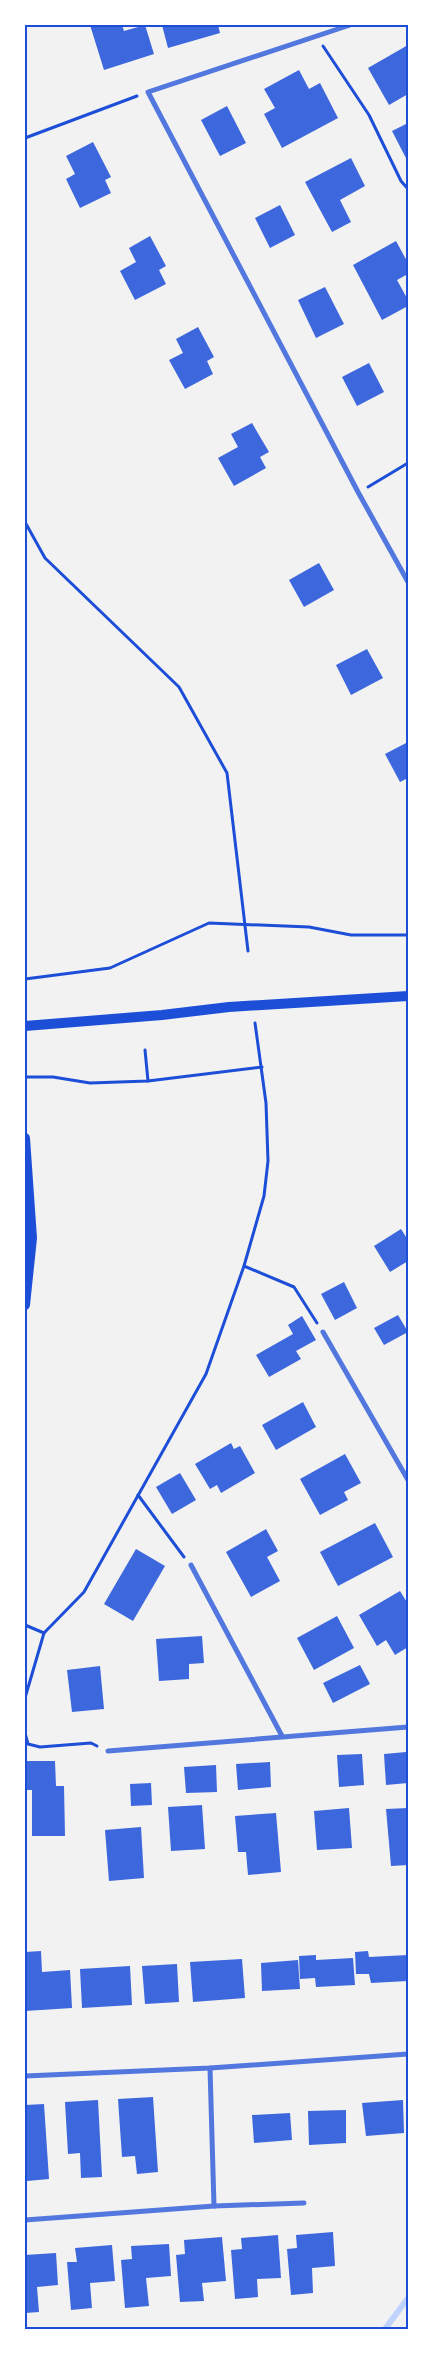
<svg xmlns="http://www.w3.org/2000/svg" width="433" height="2354" font-family="'DejaVu Sans',sans-serif">
<style>
.lines{fill:none;stroke-linecap:round;stroke-linejoin:round}
.stream{stroke:#bfd3fe;stroke-width:6}
.building{fill:#3d67dc}
.path{stroke:#1d4ed8;stroke-width:3}
.minor{stroke:#5277de;stroke-width:5}
.secondary{stroke:#1d4ed8;stroke-width:10}
.neatline{fill:none;stroke:#1d4ed8;stroke-width:2}
</style>
<rect width="100%" height="100%" fill="#f2f2f2"/>
<g class="lines">
<path class="stream" d="M385,2329L408,2298"/>
</g>
<g class="building">
<path d="M90,25H122L124,31L145,25L154,54L104,70Z"/>
<path d="M162,25H218L220,33L168,48Z"/>
<path d="M408,45V94L389,105L368,68Z"/>
<path d="M299,70L309,89L320,83L338,118L282,148L264,114L275,108L264,89Z"/>
<path d="M227,106L246,143L220,156L201,120Z"/>
<path d="M408,123V162L392,131Z"/>
<path d="M93,142L111,177L105,180L111,193L80,208L66,179L75,174L66,156Z"/>
<path d="M351,158L365,186L340,200L351,222L332,232L305,182Z"/>
<path d="M280,205L295,235L270,248L255,218Z"/>
<path d="M150,236L166,266L159,270L166,284L135,300L120,271L136,262L129,248Z"/>
<path d="M396,241L408,263V274L397,280L408,300V306L382,320L353,265Z"/>
<path d="M325,287L344,324L316,338L298,300Z"/>
<path d="M198,327L214,357L207,361L213,374L185,389L169,360L183,353L176,339Z"/>
<path d="M369,363L384,392L357,406L342,377Z"/>
<path d="M252,423L269,452L260,457L266,468L234,486L218,458L238,447L231,434Z"/>
<path d="M319,563L334,590L304,607L289,580Z"/>
<path d="M367,649L383,678L351,695L336,665Z"/>
<path d="M408,742V778L400,782L385,754Z"/>
<path d="M401,1229L408,1240V1261L390,1272L374,1246Z"/>
<path d="M344,1282L357,1308L335,1320L321,1294Z"/>
<path d="M398,1315L408,1332L384,1345L374,1328Z"/>
<path d="M302,1316L316,1340L296,1351L301,1359L269,1377L256,1355L293,1334L288,1325Z"/>
<path d="M303,1402L316,1427L276,1450L262,1425Z"/>
<path d="M231,1443L234,1449L240,1446L255,1473L221,1493L217,1485L210,1489L195,1464Z"/>
<path d="M345,1454L361,1483L344,1492L348,1500L320,1515L300,1479Z"/>
<path d="M180,1473L196,1500L172,1514L156,1487Z"/>
<path d="M375,1523L393,1557L338,1586L320,1552Z"/>
<path d="M266,1529L278,1551L267,1557L280,1581L251,1597L226,1552Z"/>
<path d="M136,1549L165,1566L133,1621L104,1604Z"/>
<path d="M400,1591L408,1604V1647L395,1655L386,1640L377,1646L359,1615Z"/>
<path d="M337,1616L354,1648L314,1670L297,1638Z"/>
<path d="M202,1636L204,1663L189,1664V1679L159,1681L156,1639Z"/>
<path d="M360,1665L370,1684L333,1703L323,1683Z"/>
<path d="M100,1666L104,1709L72,1712L67,1670Z"/>
<path d="M406,1752L408,1783L386,1785L384,1754Z"/>
<path d="M362,1754L364,1785L339,1787L337,1755Z"/>
<path d="M25,1761H55L56,1786H64L65,1836H32V1790H25Z"/>
<path d="M270,1762L271,1787L238,1790L236,1764Z"/>
<path d="M216,1765L217,1792L186,1793L184,1767Z"/>
<path d="M151,1783L152,1805L131,1806L130,1784Z"/>
<path d="M202,1805L205,1849L171,1851L168,1807Z"/>
<path d="M349,1808L352,1848L317,1850L314,1811Z"/>
<path d="M408,1808V1865L391,1866L386,1809Z"/>
<path d="M276,1813L281,1872L248,1875L246,1852H238L235,1816Z"/>
<path d="M141,1827L144,1878L109,1881L105,1830Z"/>
<path d="M41,1951L42,1972L70,1970L72,2008L25,2011V1952Z"/>
<path d="M368,1951L369,1957L408,1955V1981L371,1983L369,1974H356L355,1952Z"/>
<path d="M316,1955V1960L353,1958L355,1985L316,1987L315,1978L300,1979L299,1956Z"/>
<path d="M242,1959L245,1998L193,2002L190,1962Z"/>
<path d="M298,1960L300,1989L262,1991L261,1963Z"/>
<path d="M177,1964L179,2002L145,2004L142,1966Z"/>
<path d="M130,1966L132,2005L82,2008L80,1969Z"/>
<path d="M153,2097L158,2172L137,2174L135,2156L122,2157L118,2099Z"/>
<path d="M98,2100L102,2177L81,2178L80,2153L68,2154L65,2102Z"/>
<path d="M403,2100L404,2133L366,2136L362,2103Z"/>
<path d="M44,2104L49,2179L27,2181L25,2105Z"/>
<path d="M346,2110V2143L309,2145L308,2111Z"/>
<path d="M290,2113L292,2140L254,2143L252,2115Z"/>
<path d="M333,2232L335,2266L312,2268L313,2293L291,2295L287,2249L297,2248L296,2235Z"/>
<path d="M278,2235L281,2278L257,2279L258,2297L235,2299L231,2250L242,2249L241,2238Z"/>
<path d="M222,2237L226,2281L202,2283L204,2301L180,2302L176,2255L185,2254L184,2240Z"/>
<path d="M169,2244L171,2276L146,2278L149,2306L125,2308L121,2260L132,2259L131,2246Z"/>
<path d="M112,2245L115,2281L90,2283L92,2308L71,2310L67,2262H77L75,2248Z"/>
<path d="M56,2253L58,2285L37,2287L39,2312L25,2313V2255Z"/>
</g>
<g class="lines">
<g class="path">
<path d="M323,46L369,115L401,181L408,189"/>
<path d="M25,138L137,96"/>
<path d="M368,487L408,463"/>
<path d="M25,522L45,558L179,687L227,773L248,951"/>
<path d="M25,979L110,968L209,923L309,927L351,935H408"/>
<path d="M145,1050L148,1081"/>
<path d="M25,1077H53L90,1083L148,1081L262,1067"/>
<path d="M244,1266L294,1287L317,1323"/>
<path d="M138,1495L184,1557"/>
<path d="M25,1625L44,1633L84,1592L206,1374L244,1266L264,1196L268,1161L266,1103L255,1023"/>
<path d="M25,1698L44,1633"/>
<path d="M25,1733L28,1744L40,1747L91,1743L97,1746"/>
</g>
<g class="minor">
<path d="M350,25L148,92L358,492L408,582"/>
<path d="M323,1332L408,1480"/>
<path d="M191,1565L282,1736"/>
<path d="M108,1751L408,1727"/>
<path d="M210,2068L214,2206"/>
<path d="M25,2076L210,2068L408,2054"/>
<path d="M25,2220L214,2206L304,2203"/>
</g>
<g class="secondary">
<path d="M25,1026L162,1015L229,1007L408,996"/>
<path d="M25,1138L32,1238L25,1305"/>
</g>
</g>
<rect width="433" height="2354" fill="none" stroke="#ffffff" stroke-width="52"/>
<rect x="26" y="26" width="381" height="2302" class="neatline"/>
</svg>
